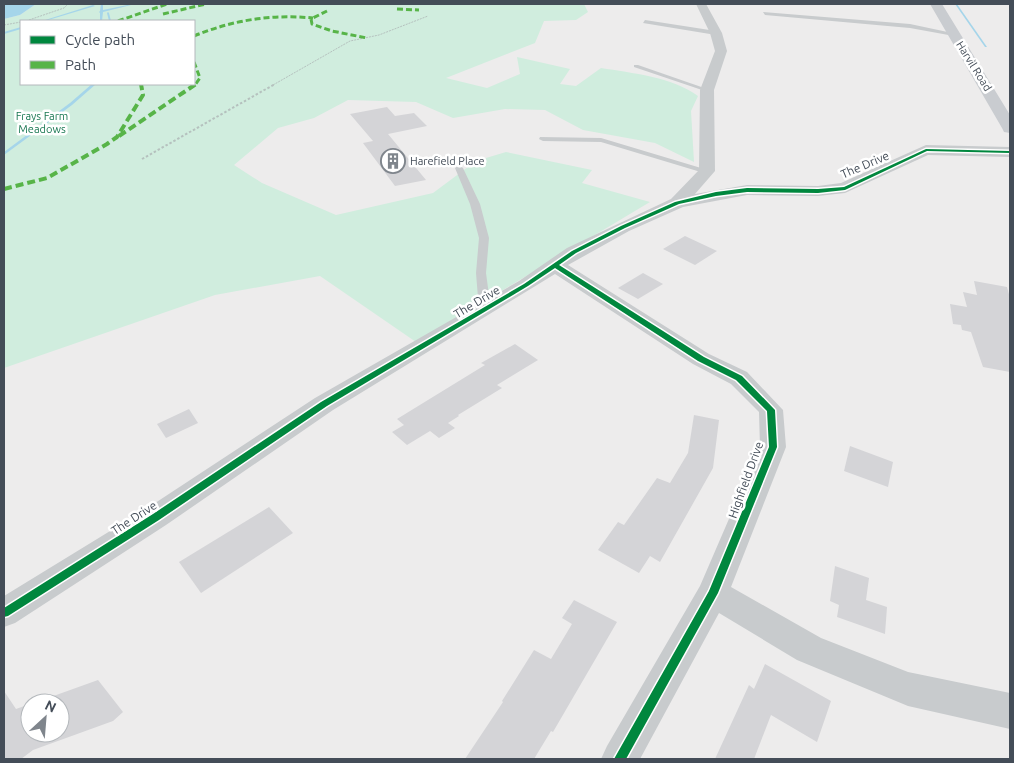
<svg xmlns="http://www.w3.org/2000/svg" width="1014" height="763" font-family="Ubuntu,sans-serif">
<style>
.green{fill:#d0edde;fill-rule:evenodd}
.water{fill:#a5d5ea}
.lines{fill:none;stroke-linecap:round;stroke-linejoin:round}
.stream{fill:#a5d5ea;fill-rule:evenodd}
.building{fill:#d4d4d7}
.path-far1{stroke:#b5c1be;stroke-width:1;stroke-dasharray:2 1;stroke-linecap:butt}
.path{stroke:#b5c1be;stroke-width:2;stroke-dasharray:2.5 2;stroke-linecap:butt}
.lane{fill:#c8cbcd;fill-rule:evenodd}
.street{fill:#c8cbcd;fill-rule:evenodd}
.secondary{fill:#c9ccd0;fill-rule:evenodd}
.quiet-far1{stroke:#57b448;stroke-width:3;stroke-dasharray:6 3;stroke-linecap:butt}
.quiet{stroke:#57b448;stroke-width:4;stroke-dasharray:8 4;stroke-linecap:butt}
.cycleway-casing{stroke:#fff;stroke-width:3}
.cycleway{fill:#00873e;fill-rule:evenodd}
.labels{text-anchor:middle;stroke-width:5;stroke-linejoin:round;paint-order:stroke}
.far-street-label{font-size:11px;fill:#444d58;stroke:#fff}
.far-park-label{font-size:11px;fill:#187751;stroke:#fff}
.far-poi-label{font-size:11px;fill:#444d58;stroke:#fff;text-anchor:start}
.street-label{font-size:12px;fill:#444d58;stroke:#fff}
</style>
<rect width="100%" height="100%" fill="#edecec"/>
<path class="green" d="M36,4H584L588,12L576,20L544,21L535,43L446,78L487,88L520,74L517,57L570,69L560,84L576,86L601,68C632,73 672,77 698,96L691,111L694,162L655,143L583,130L545,110L505,109L453,118L416,102L348,100L314,118L278,128L234,165L262,183L336,215L433,193L476,161L506,152L592,170L582,183L650,202L416,342L320,276L215,295L4,368V19L20,15ZM21,21H194V84H21Z"/>
<path class="water" d="M4,4H36L20,15L4,19Z"/>
<g class="lines">
<g class="stream">
<path d="M101,4H103V10L132,4H135L103,12L102,21H100V13L99,12L100,11Z"/>
<path d="M955,4H957L987,47H985Z"/>
<path d="M93,5L95,6L45,21H42Z"/>
<path d="M108,12L109,13L111,21H109L107,13Z"/>
<path d="M21,27V29L4,34V32Z"/>
<path d="M92,84H96L72,105L4,155V152L70,103Z"/>
</g>
</g>
<g class="building">
<path d="M387,107L395,116L414,113L427,126L388,134L426,180L395,186L363,143L373,141L350,114Z"/>
<path d="M685,236L717,251L695,265L663,249Z"/>
<path d="M643,273L663,284L638,299L618,288Z"/>
<path d="M974,281L1007,287L1010,298V372L983,367L971,332L962,330L961,325L953,324L950,304L967,307L963,292L977,295Z"/>
<path d="M515,344L538,360L497,385L502,388L458,415L459,416L448,423L455,428L439,438L430,431L407,445L392,432L404,425L397,419L485,365L481,363Z"/>
<path d="M189,409L198,423L166,438L157,424Z"/>
<path d="M694,415L719,420L713,468L660,562L650,556L639,573L598,550L618,522L624,525L657,478L670,483L688,453Z"/>
<path d="M850,446L893,462L888,487L844,471Z"/>
<path d="M269,507L293,533L201,593L179,562Z"/>
<path d="M835,566L869,578L866,600L887,607L885,634L837,617L839,605L830,601Z"/>
<path d="M574,600L617,622L553,732L551,731L534,759H465L503,702L502,701L534,650L551,659L572,624L562,618Z"/>
<path d="M765,664L831,701L817,742L771,715L754,759H715L749,685L754,689Z"/>
<path d="M98,680L123,712L113,721L33,750L21,759H4V691L16,709L30,704V733H60V703H34Z"/>
</g>
<g class="lines">
<g class="path-far1">
<path d="M26,21L64,8L68,4"/>
<path d="M4,25L21,22"/>
<path d="M273,85L350,41L379,35L428,16"/>
</g>
<path class="path" d="M142,159L275,84"/>
<g class="lane">
<path d="M763,12L910,24L957,34L954,36L910,28L765,15Z"/>
<path d="M645,20L716,31L719,33L716,35L643,23Z"/>
<path d="M634,65H638L710,90L705,91L634,67Z"/>
<path d="M540,137L601,138L711,171L704,173L601,142L543,141L539,139Z"/>
<path d="M459,165L463,168L480,204L489,238L486,273L491,310L485,313L479,310L476,273L479,238L470,204L455,168Z"/>
</g>
<path class="street" d="M696,4H706L722,33L727,51L714,90L715,171L695,194L747,185L818,186L841,183L926,145L1010,147V157L928,155L845,193L818,196L747,195L683,207L629,231L568,265L709,354L747,372L783,410L786,447L731,587L821,638L908,672L1010,693V729L908,706L797,660L719,613L640,759H601L607,746L700,586L760,447L759,412L731,384L693,364L555,274L333,410L166,525L15,623L4,627V596L146,509L315,398L519,281L567,248L671,199L699,170L700,90L715,51L710,33Z"/>
<path class="secondary" d="M930,4H942L1010,115V133L1004,132L1002,128Z"/>
<g class="quiet-far1">
<path d="M397,9L419,10"/>
<path d="M327,11L311,19L312,24L332,31L367,38"/>
<path d="M163,14L206,4"/>
<path d="M118,21L167,4"/>
<path d="M194,36C233,20 271,14 313,18"/>
<path d="M194,62L200,78L195,85"/>
</g>
<g class="quiet">
<path d="M119,136L196,84"/>
<path d="M4,189L47,178L107,144L117,137L143,95L141,84"/>
</g>
<defs>
<path id="cycleway" d="M926,149L1010,151V153L927,151L845,190L818,193L747,192L716,196L679,204L625,228L576,253L559,265L704,357L742,376L775,410L777,447L718,593L626,759H614L709,591L769,447L767,411L736,380L698,361L555,268L528,286L327,406L159,520L8,616L4,617V608L153,514L321,402L524,284L572,251L621,226L675,202L716,192L747,188L818,189L844,187Z"/>
</defs>
<use href="#cycleway" class="cycleway-casing"/>
<use href="#cycleway" class="cycleway"/>
</g>
<defs>
<symbol id="building-ring" viewBox="-11 -11 22 22"><circle r="9.5" fill="#fff" stroke="#7f858c" stroke-width="1.5"/><path d="M-4-6H4V6H1V3H-1V6H-4ZM-2.5-4.3h1.7v1.8h-1.7ZM.8-4.3h1.7v1.8H.8ZM-2.5-1h1.7V.8h-1.7ZM.8-1h1.7V.8H.8Z" fill="#7f858c"/></symbol>
</defs>
<g fill-rule="evenodd">
<use href="#building-ring" x="379" y="147" width="28" height="28"/>
</g>
<g class="labels">
<g class="far-street-label">
<text transform="translate(974 66) rotate(58)" y="4">Harvil Road</text>
</g>
<g class="far-park-label">
<text x="42" y="120">Frays Farm<tspan x="42" dy="13">Meadows</tspan></text>
</g>
<g class="far-poi-label">
<text x="410" y="165">Harefield Place</text>
</g>
<g class="street-label">
<text transform="translate(865 165) rotate(-23)" y="4">The Drive</text>
<text transform="translate(477 302) rotate(-31)" y="4">The Drive</text>
<text transform="translate(746 480) rotate(-70)" y="4">Highfield Drive</text>
<text transform="translate(134 518) rotate(-33)" y="4">The Drive</text>
</g>
</g>
<rect width="1014" height="763" fill="none" stroke="#444d58" stroke-width="10"/>
<rect x="20" y="20" width="175" height="65" fill="#ffffff" stroke="#b4b8bc"/>
<rect x="30" y="36" width="25" height="8" fill="#00873e" stroke="#b4b8bc"/>
<text x="65" y="45" font-size="15" fill="#444d58">Cycle path</text>
<rect x="30" y="61" width="25" height="8" fill="#57b448" stroke="#b4b8bc"/>
<text x="65" y="70" font-size="15" fill="#444d58">Path</text>
<g transform="translate(45 718) rotate(26)"><circle r="24" fill="#ffffff" stroke="#b4b8bc"/>
<path d="M0-4L9 19L0 12L-9 19Z" fill="#7f858c"/>
<text y="-8" font-size="14" font-weight="bold" text-anchor="middle" fill="#444d58">N</text>
</g>
</svg>
